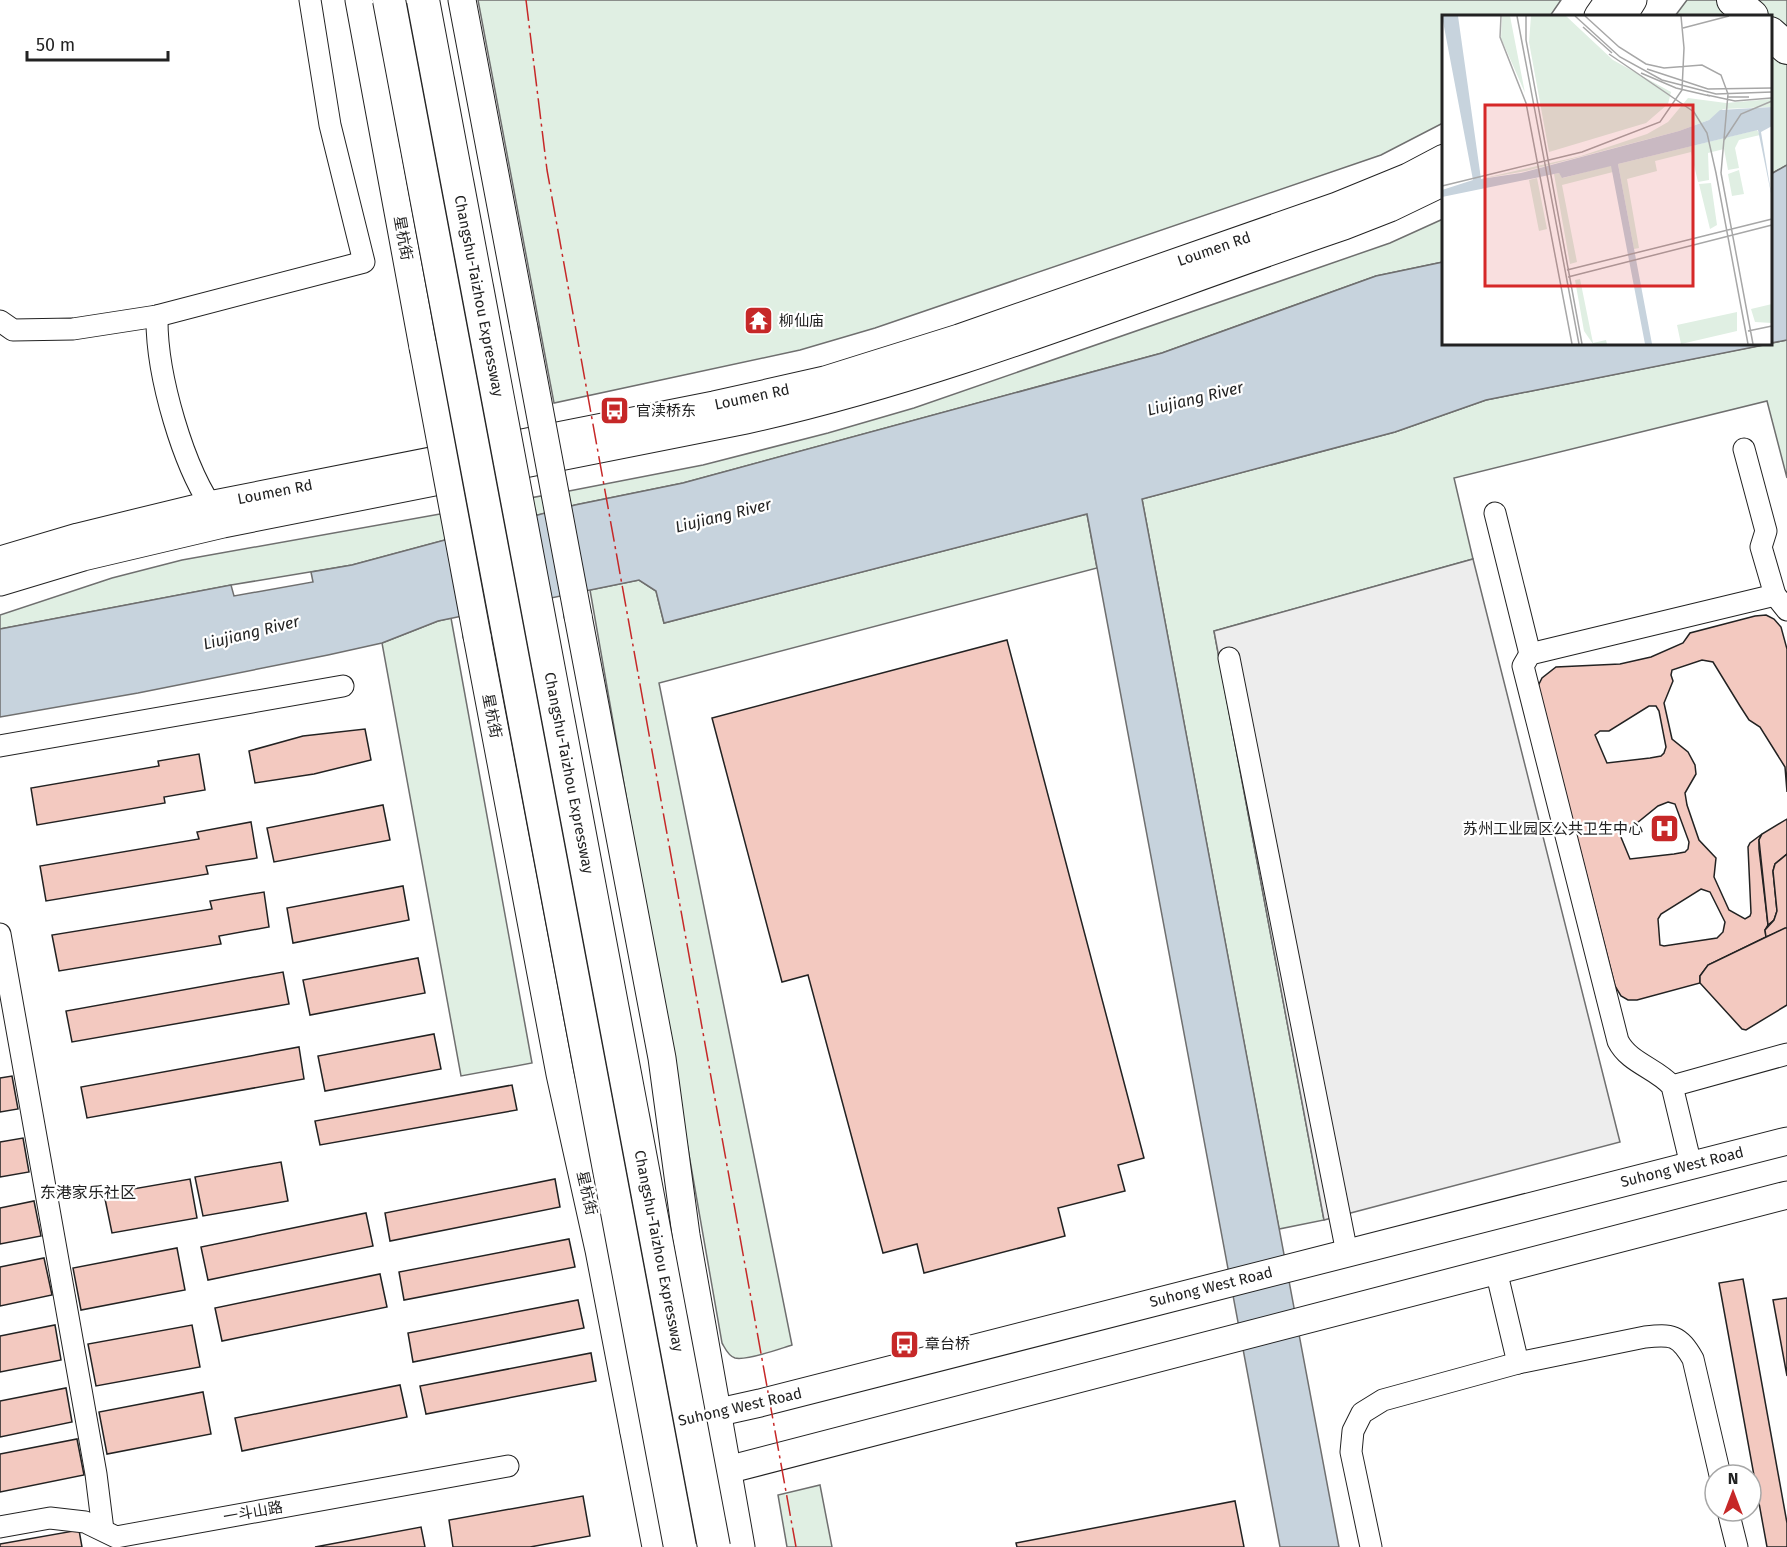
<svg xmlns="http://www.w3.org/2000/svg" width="1787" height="1547" font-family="'Fira Sans','Noto Sans SC',sans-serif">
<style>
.green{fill:#e0efe3;stroke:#6f6f6f;stroke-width:1.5}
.parking{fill:#ededed;stroke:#6f6f6f;stroke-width:1.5}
.water{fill:#c7d3dd;stroke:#6f6f6f;stroke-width:1.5}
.building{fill:#f3c9c0;stroke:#222;stroke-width:1.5;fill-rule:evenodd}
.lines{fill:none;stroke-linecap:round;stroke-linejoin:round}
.minor-casing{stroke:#222;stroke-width:23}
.major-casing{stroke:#222;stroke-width:29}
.highway-casing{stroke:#222;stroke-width:34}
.minor{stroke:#fff;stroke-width:21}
.major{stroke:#fff;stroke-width:27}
.highway{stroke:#fff;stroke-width:32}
.major-bridge-casing{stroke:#222;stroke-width:29;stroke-linecap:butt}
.highway-bridge-casing{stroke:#222;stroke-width:34;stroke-linecap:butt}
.major-bridge{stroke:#fff;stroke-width:27}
.highway-bridge{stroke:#fff;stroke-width:32}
.power{stroke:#c62828;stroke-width:1.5;stroke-dasharray:21 4.5 3 4.5;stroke-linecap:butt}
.labels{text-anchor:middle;stroke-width:4.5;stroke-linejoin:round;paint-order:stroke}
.street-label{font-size:15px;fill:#222;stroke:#fff}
.poi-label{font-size:15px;fill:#222;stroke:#fff;text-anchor:start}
.water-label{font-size:16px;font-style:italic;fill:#222;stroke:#fff}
.neighbourhood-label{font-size:16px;fill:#222;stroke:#fff}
.inset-road{fill:none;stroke:#a7a7a7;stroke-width:1.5}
.view{fill:#d62828;fill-opacity:0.15;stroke:#d62828;stroke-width:3}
.inset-edge{fill:none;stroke:#222;stroke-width:3}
</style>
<rect width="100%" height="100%" fill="#fff"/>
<g class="green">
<path d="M478,0H1561L1550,16H1444L1443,123L1381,155L875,328L800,350L554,403Z"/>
<path d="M1687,0H1787V165L1771,174L1770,16H1675Z"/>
<path d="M1443,219V262L1376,276L1162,353L683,483L575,505L352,565L231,585L0,629V615L112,578L182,560L569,491L703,465L828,433L914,408L1390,243Z"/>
<path d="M1787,340V478L1767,401L1454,478L1473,559L1214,631L1324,1220L1279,1229L1142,499L1395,432L1486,400Z"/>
<path d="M1087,514L1097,568L659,683L792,1345C779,1349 747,1361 735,1358C728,1356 725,1348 722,1343L590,590L639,580L656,591L664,623Z"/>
<path d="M451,618L532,1063L461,1076L382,643L438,621Z"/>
<path d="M820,1485L832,1547H787L778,1495Z"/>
</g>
<path class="parking" d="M1473,559L1620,1142L1324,1220L1214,631Z"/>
<g class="water">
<path d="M1787,165V340L1771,343V174Z"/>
<path d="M1443,262L1444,344H1769L1486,400L1395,432L1142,499L1339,1547H1280L1087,514L664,623L656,591L639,580L438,621L382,643L328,655L138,693L0,717V629L231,585L234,596L313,582L311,572L352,565L575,505L683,483L1162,353L1376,276Z"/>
</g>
<g class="building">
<path d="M1766,615L1774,619L1781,627L1787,649V792L1785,767L1760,727L1749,720L1740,706L1713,662L1702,660L1672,670L1671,675L1673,681L1664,703L1672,739L1688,752L1695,765L1696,774L1685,793L1687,805L1699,840L1716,858L1714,877L1729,910L1745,919L1750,916L1751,913L1748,847L1750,843L1762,834L1759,840V849L1768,925L1765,930L1766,937L1708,965L1700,976V983L1637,1000H1628L1621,996L1615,986L1538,686L1542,678L1556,667L1620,664L1651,657L1683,643L1690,633L1755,616ZM1649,706H1656L1659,711L1666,747L1664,753L1661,756L1650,758L1607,763L1595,735L1600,731H1609ZM1668,802L1675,804L1689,842L1688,849L1685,852L1674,854L1630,859L1618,830L1623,827H1632L1658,806ZM1701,889L1710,892L1725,922L1723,932L1717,938L1664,946L1660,945L1658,919L1661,914Z"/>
<path d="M1007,640L1144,1158L1118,1165L1125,1191L1058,1208L1065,1236L924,1273L917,1244L883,1253L808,975L782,982L712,718Z"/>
<path d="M365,729L371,760L314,774L255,783L249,751L303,736Z"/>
<path d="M199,754L205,790L164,797L165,803L37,825L31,788L159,766L158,761Z"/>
<path d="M383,805L390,840L274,862L267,828Z"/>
<path d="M1787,819V854L1775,864L1773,871L1777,911L1774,920L1768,925L1759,840L1762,834Z"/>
<path d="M251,822L257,858L206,866L208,874L46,901L40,866L199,839L197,832Z"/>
<path d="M1787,854V928L1766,937L1765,930L1774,920L1777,911L1773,871L1775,864Z"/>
<path d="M403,886L409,920L293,943L287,908Z"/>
<path d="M264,892L269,927L219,936L221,944L59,971L52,935L212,909L210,901Z"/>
<path d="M1785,928H1787V1005L1746,1030L1742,1029L1700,983V976L1708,965Z"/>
<path d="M418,958L425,993L310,1015L303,980Z"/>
<path d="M283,972L289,1004L72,1042L66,1011Z"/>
<path d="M434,1034L441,1069L325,1091L318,1056Z"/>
<path d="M299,1047L304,1079L87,1118L81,1087Z"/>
<path d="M12,1076L18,1109L0,1112V1078Z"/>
<path d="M512,1085L517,1110L320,1145L315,1121Z"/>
<path d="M23,1138L29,1172L0,1177V1142Z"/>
<path d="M281,1162L288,1201L203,1216L195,1177Z"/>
<path d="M190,1179L197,1218L112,1233L104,1194Z"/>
<path d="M555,1179L560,1207L390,1241L385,1213Z"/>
<path d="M34,1201L41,1236L0,1244V1208Z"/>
<path d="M366,1213L373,1246L208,1280L201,1247Z"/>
<path d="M569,1239L575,1267L404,1300L399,1272Z"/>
<path d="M177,1248L185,1290L81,1310L73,1268Z"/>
<path d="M44,1258L52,1295L0,1306V1267Z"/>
<path d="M380,1274L387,1307L222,1341L215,1308Z"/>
<path d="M1743,1279L1787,1523V1547H1767L1719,1283Z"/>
<path d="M1787,1298V1376L1773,1300Z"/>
<path d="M578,1300L584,1328L413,1362L408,1333Z"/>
<path d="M55,1325L61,1360L0,1372V1336Z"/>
<path d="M192,1325L200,1367L96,1386L88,1344Z"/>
<path d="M591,1353L596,1381L426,1414L420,1386Z"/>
<path d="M400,1385L407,1417L242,1451L235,1418Z"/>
<path d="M66,1388L72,1422L0,1437V1401Z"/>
<path d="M203,1392L211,1434L107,1454L99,1412Z"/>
<path d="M77,1439L84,1475L0,1492V1454Z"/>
<path d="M583,1496L590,1536L530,1547H453L449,1520Z"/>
<path d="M1235,1501L1244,1547H1017L1016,1543Z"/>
<path d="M421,1527L425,1547H315Z"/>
<path d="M79,1530L82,1547H0V1544Z"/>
</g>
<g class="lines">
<defs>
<g id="minor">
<path d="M157,316C156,373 183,470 218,516"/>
<path d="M0,321L13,330L73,329L157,316L364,262L330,125L310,0"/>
<path d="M1744,449L1766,531L1761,547L1775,595L1787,610"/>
<path d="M1495,513L1530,654"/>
<path d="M1229,658L1347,1253"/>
<path d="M0,746L343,686"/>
<path d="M0,934L96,1474L103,1530"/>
<path d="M1672,1086L1787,1054"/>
<path d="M1691,1165L1672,1086C1656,1068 1629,1063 1618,1041L1523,666L1530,654L1775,595"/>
<path d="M1496,1270L1518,1363"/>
<path d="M1728,1511L1737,1547"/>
<path d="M0,1527L50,1518L85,1522L116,1537L508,1466"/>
<path d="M1371,1547L1351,1452L1353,1431L1362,1413L1383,1400L1518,1363L1645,1337C1672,1334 1679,1335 1693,1359L1720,1475"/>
</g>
<g id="major">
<path d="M359,0L423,347"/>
<path d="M462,0L524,328"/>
<path d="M1598,16L1609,0"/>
<path d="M1623,16L1633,0"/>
<path d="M0,560L78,537L209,505L714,405L825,380L959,338L1337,206L1408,177L1444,158"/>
<path d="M0,582L83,557L223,524L746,420C950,375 1146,293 1344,226L1390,208L1444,182"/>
<path d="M578,616L662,1058L686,1235L741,1547"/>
<path d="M477,636L560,1074L599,1250L656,1547"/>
<path d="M634,1431L760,1403L1787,1141"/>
<path d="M645,1487L727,1470L1787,1195"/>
</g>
<g id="highway">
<path d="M1733,0L1752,16"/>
<path d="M1770,33L1787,48"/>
</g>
</defs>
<use href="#minor" class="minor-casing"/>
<use href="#major" class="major-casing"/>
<use href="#highway" class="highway-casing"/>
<use href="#minor" class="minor"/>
<use href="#major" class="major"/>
<use href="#highway" class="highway"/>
<defs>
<g id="major-bridge">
<path d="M524,328L578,616"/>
<path d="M423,347L477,636"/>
</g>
<g id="highway-bridge">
<path d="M389,0L680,1547"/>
<path d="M423,0L714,1547"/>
</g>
</defs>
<use href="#major-bridge" class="major-bridge-casing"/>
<use href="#highway-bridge" class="highway-bridge-casing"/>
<use href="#major-bridge" class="major-bridge"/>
<use href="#highway-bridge" class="highway-bridge"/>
<path class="power" d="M526,0L547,170L796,1547"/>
</g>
<defs>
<symbol id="temple-square" viewBox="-11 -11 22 22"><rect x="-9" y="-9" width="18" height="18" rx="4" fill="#c62828" stroke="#fff"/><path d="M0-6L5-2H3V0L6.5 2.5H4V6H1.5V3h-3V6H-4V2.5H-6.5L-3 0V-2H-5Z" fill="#fff"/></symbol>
<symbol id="bus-square" viewBox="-11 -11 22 22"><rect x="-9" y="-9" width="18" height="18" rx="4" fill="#c62828" stroke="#fff"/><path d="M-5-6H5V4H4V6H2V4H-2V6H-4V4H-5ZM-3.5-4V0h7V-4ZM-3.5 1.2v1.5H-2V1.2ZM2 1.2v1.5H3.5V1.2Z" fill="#fff"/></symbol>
<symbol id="hospital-square" viewBox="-11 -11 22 22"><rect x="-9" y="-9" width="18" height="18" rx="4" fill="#c62828" stroke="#fff"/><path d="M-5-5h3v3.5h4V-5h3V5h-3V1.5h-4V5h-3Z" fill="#fff"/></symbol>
</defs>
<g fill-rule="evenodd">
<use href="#temple-square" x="742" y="304" width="33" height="33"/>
<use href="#bus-square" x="598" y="394" width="33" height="33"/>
<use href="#hospital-square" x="1648" y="812" width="33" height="33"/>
<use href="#bus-square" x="888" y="1328" width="33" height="33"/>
</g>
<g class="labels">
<g class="street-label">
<text transform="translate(403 238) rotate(80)" y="5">星杭街</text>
<text transform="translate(1214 249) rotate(-19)" y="5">Loumen Rd</text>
<text transform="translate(479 296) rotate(79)" y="5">Changshu-Taizhou Expressway</text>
<text transform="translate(752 397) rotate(-12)" y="5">Loumen Rd</text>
<text transform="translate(275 492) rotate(-11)" y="5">Loumen Rd</text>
<text transform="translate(492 716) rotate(79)" y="5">星杭街</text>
<text transform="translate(569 773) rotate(79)" y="5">Changshu-Taizhou Expressway</text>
<text transform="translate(1682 1167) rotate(-14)" y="5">Suhong West Road</text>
<text transform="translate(587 1193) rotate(77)" y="5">星杭街</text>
<text transform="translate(659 1251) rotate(79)" y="5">Changshu-Taizhou Expressway</text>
<text transform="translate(1211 1287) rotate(-14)" y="5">Suhong West Road</text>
<text transform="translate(740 1407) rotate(-13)" y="5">Suhong West Road</text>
<text transform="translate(253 1512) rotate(-10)" y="5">一斗山路</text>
</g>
<g class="poi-label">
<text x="779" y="326">柳仙庙</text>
<text x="636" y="416">官渎桥东</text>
<text x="1643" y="834" text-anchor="end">苏州工业园区公共卫生中心</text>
<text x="925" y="1349">章台桥</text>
</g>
<g class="water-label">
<text transform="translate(1195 398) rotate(-14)" y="6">Liujiang River</text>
<text transform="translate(723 515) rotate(-14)" y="6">Liujiang River</text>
<text transform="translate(251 632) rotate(-14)" y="6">Liujiang River</text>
</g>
<g class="neighbourhood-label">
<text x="88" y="1198">东港家乐社区</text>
</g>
</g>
<g transform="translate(1442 15)">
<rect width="330" height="330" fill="#fff"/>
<path d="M60,1H68L83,78L59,23ZM89,1H124L171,45L229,77L226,89L204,108L107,137L87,27ZM246,83L284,88L330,84V92L281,94L267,105L237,116L84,156L38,164L139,141L205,119L226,107ZM315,115L318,120L297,125L293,133L297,153L286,155L282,134L266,138L267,165L256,167L249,137L213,146L215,156L185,164L197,233L192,234L176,149ZM170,150L171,157L120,170L135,247L128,249L112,159L117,158L121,163ZM297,155L302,179L290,181L286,159ZM95,163L105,214L97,216L87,165ZM269,168L275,210L268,214L257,169ZM138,264L151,328L164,325L165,329H151L142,316L133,265ZM330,289V308L313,307L309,294ZM295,297V316L239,329L235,310Z" fill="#e0efe3"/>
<path d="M0,1H16L39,164L79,158L237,116L267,105L278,95L330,92V111L319,117L330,183L316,115L176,149L210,329H203L169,151L120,163L117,158L0,182V175L31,165Z" fill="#c7d3dd"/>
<path class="inset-road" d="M59,1L58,22L84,88L130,329M75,1L137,329M84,1V25L140,329M133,1L178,42L220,65L274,79L330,77M143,1L177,32L204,49L222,53L260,50L279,60L286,79L279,158M141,12L170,38M241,13L287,1M167,39L252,97L265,118L274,158M205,54L266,74L330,73M199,58L234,73L268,81M265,80L293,86L329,83M285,82H307M282,125L299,99L330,86M274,158L306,329M279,158L311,329M0,171L140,137L218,107L240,75L242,33L239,1M125,255L330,204M126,262L330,210M306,316L330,311"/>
<path class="view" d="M43,90H251V271H43Z"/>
<rect width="330" height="330" class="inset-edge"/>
</g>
<g transform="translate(1733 1493)"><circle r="28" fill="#ffffff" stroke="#a7a7a7" stroke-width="1.5"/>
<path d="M0-4.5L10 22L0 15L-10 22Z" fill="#c62828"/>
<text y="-9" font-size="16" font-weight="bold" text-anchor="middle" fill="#222222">N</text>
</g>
<path d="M27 51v9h141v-9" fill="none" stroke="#222222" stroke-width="3"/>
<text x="36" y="51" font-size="18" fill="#222222" stroke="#ffffff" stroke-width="4.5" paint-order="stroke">50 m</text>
</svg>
